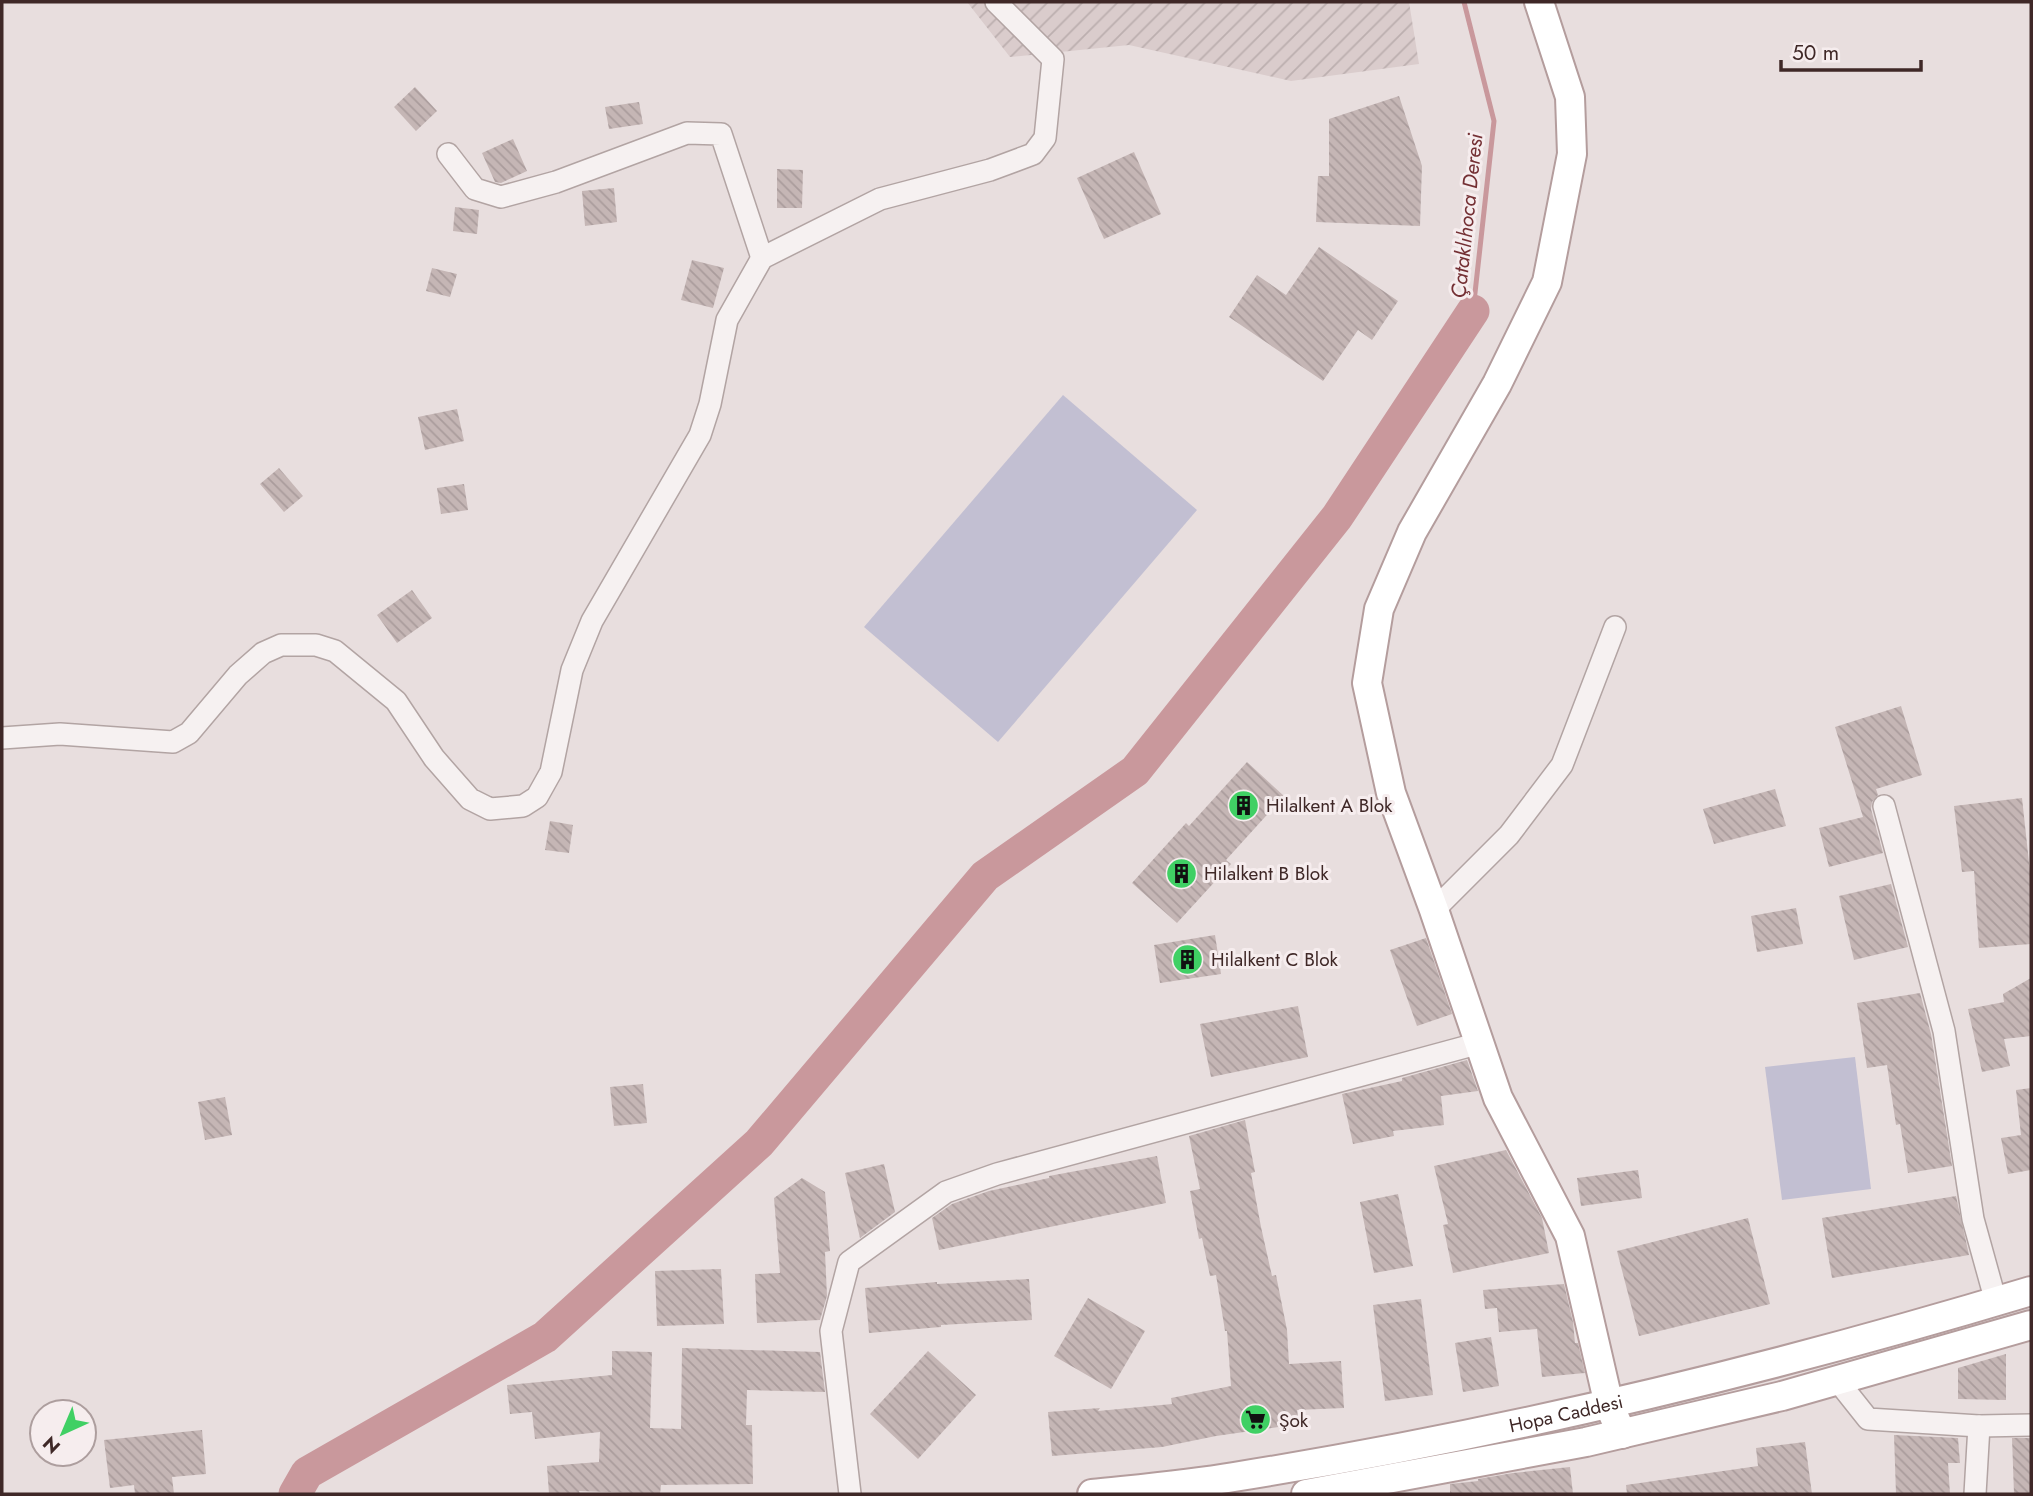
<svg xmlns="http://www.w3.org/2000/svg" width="2033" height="1496" font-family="Jost,sans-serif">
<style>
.industrial{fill:url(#industrial-furrows)}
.green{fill:#c2bfd2}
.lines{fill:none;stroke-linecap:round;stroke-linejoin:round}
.stream{stroke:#c9989c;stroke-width:5}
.river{stroke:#c9989c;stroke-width:33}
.building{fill:url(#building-back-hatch)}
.minor-casing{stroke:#b2a4a3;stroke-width:24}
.major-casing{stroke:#b49d9d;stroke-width:32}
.minor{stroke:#f6f1f1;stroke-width:21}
.major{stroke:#fff;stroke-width:28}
.labels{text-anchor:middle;stroke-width:6;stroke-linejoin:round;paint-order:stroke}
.poi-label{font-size:19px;fill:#3f2827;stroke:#f6edee;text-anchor:start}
.street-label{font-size:19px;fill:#3f2827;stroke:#f6edee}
.water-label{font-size:21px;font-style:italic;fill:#743034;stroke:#f6edee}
</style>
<defs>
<pattern id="industrial-furrows" width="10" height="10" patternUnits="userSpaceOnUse" patternTransform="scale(1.75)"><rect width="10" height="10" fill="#dacccc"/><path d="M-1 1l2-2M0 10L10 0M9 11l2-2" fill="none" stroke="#bcafaf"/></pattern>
<pattern id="building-back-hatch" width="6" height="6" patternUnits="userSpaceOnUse" patternTransform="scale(1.75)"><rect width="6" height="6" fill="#c5b6b5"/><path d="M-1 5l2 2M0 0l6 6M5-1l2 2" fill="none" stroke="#aa9c9c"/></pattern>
</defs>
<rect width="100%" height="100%" fill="#e8dede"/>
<path class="industrial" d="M967,2H1409L1419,64L1291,81L1129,45L1010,57Z"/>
<g class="green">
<path d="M1063,395L1197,510L998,742L864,627Z"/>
<path d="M1855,1057L1871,1189L1782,1200L1765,1067Z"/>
</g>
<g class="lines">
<path class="stream" d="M1464,2L1494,121L1473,311"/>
<path class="river" d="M295,1494L307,1473L545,1337L759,1143L985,876L1135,771L1337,517L1473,311"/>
</g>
<g class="building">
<path d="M415,87L437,111L416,131L394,107Z"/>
<path d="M1399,96L1422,166L1420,226L1316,222L1318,176H1329V119Z"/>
<path d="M639,102L643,124L609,129L605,107Z"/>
<path d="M513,139L527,171L501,183L495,182L482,153Z"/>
<path d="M1134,152L1161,214L1104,239L1077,178Z"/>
<path d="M777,169L803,170L802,208H777Z"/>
<path d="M614,188L617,222L585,226L582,191Z"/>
<path d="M455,207L479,210L477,234L453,231Z"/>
<path d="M1319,247L1398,301L1372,340L1358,330L1323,381L1229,317L1257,275L1286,295Z"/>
<path d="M692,260L724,268L713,308L681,300Z"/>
<path d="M432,268L457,274L450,297L426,291Z"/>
<path d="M457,409L464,441L425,450L418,417Z"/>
<path d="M279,468L303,496L284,512L260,484Z"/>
<path d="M464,484L468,510L441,514L437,488Z"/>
<path d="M412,590L432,618L397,643L377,615Z"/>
<path d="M1901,706L1922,775L1876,789L1878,795L1872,802L1871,809L1883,853L1829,867L1819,828L1863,817L1835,727Z"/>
<path d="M1247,762L1284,796L1226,860L1231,864L1177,923L1132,883L1186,823L1189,826Z"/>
<path d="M1775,789L1786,826L1714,844L1703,809Z"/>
<path d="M2022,798L2031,881V944L1979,948L1974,871L1962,872L1954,806Z"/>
<path d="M550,821L573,825L569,853L545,850Z"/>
<path d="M1891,884L1908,947L1854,960L1839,896Z"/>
<path d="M1796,908L1803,944L1757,952L1751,916Z"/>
<path d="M1215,935L1221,974L1160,983L1154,945Z"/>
<path d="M1426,938L1452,1014L1417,1026L1390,950Z"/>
<path d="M2031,978V1036L2004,1039L2010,1066L1982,1072L1968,1009L2004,1002L2003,994Z"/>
<path d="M1920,993L1931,1034L1952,1166L1908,1173L1900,1124L1896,1125L1887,1065L1867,1068L1857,1003Z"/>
<path d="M1298,1006L1308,1057L1211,1077L1200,1024Z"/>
<path d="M1467,1060L1478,1091L1441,1096L1444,1125L1393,1131L1394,1136L1353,1144L1342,1094L1402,1081V1078Z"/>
<path d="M643,1084L647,1123L614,1126L610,1087Z"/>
<path d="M2031,1088V1170L2008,1174L2001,1138L2021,1135L2016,1090Z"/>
<path d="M225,1097L232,1135L205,1140L198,1102Z"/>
<path d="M1245,1120L1255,1172L1251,1173L1261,1227L1272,1276L1276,1275L1287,1330L1289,1364L1341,1361L1344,1408L1297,1410L1299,1424L1216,1436L1162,1447L1052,1456L1048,1412L1100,1408L1098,1411L1172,1404L1171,1398L1231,1386L1227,1331H1225L1216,1275L1210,1276L1202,1238L1199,1239L1190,1191L1200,1189L1189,1136Z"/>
<path d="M1506,1150L1542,1218L1549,1253L1453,1273L1443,1225L1448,1224L1434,1166Z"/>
<path d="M1157,1156L1166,1203L939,1250L932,1218L952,1204L989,1191L1049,1178V1176Z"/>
<path d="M884,1164L895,1212L860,1238L845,1173Z"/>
<path d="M1638,1170L1642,1198L1581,1206L1577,1178Z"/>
<path d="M802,1178L825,1192L830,1251L825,1252L827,1296L820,1320L757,1323L755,1274L780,1273L774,1198Z"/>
<path d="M1398,1194L1413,1266L1374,1273L1360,1202Z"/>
<path d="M1956,1196L1969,1255L1832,1278L1822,1218Z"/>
<path d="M1748,1218L1770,1304L1639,1336L1617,1251Z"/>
<path d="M721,1269L724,1324L657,1326L655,1271Z"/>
<path d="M1029,1279L1032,1320L941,1325V1327L869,1333L865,1288L937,1282V1284Z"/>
<path d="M1564,1284L1573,1322L1575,1343H1578L1585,1373L1542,1377L1537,1329L1499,1332L1497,1308L1485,1309L1483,1290Z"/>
<path d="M1088,1298L1145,1331L1111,1389L1054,1356Z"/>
<path d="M1421,1299L1433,1395L1385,1401L1373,1305Z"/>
<path d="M1491,1337L1499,1386L1463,1392L1455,1343Z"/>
<path d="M682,1348L820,1352L825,1392L747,1390L746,1425H752L753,1484L661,1485L660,1494L579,1491L580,1494H549L547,1466L599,1462L600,1432L535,1439L532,1412L510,1414L507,1385L612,1375V1351L652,1352L650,1428L681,1429Z"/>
<path d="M928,1351L976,1395L918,1459L870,1414Z"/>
<path d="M2006,1354V1400L1958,1399V1368Z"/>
<path d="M202,1430L206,1474L172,1477L174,1494H135L134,1485L110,1488L104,1440Z"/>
<path d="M1894,1435L1958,1438L1960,1463H1948L1950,1494H1896Z"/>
<path d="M2012,1438H2031V1494H2014Z"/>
<path d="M1805,1442L1812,1494H1627L1626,1485L1758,1466L1756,1448Z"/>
<path d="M1570,1467L1573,1494H1450V1484L1478,1481V1479L1513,1473Z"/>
</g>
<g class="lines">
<defs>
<g id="minor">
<path d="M448,154L475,189L501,197L556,182L687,133L721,134L762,258"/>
<path d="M2,738L60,734L173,742L189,733L238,675L263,653L281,645H316L335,651L396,701L434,758L470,799L490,809L523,806L537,797L551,772L572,670L592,621L700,435L710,404L727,320L762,258L880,199L990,170L1033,154L1045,138L1053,59L996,2"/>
<path d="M1884,806L1944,1031L1973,1219L1996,1302"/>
<path d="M1434,910L1509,835L1562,765L1615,627"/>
<path d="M1837,1380L1868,1419L1979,1426L2031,1425"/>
<path d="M850,1494L831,1331L849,1262L946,1192L997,1174L1480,1043"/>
<path d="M1975,1494L1979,1426"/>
</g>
<g id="major">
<path d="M1539,2L1570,97L1572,154L1547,282L1497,384L1412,532L1379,609L1367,683L1391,793L1434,910L1498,1098L1570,1236L1609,1405L1622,1434"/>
<path id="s1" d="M1092,1494C1139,1489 1187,1485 1234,1477C1504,1434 1769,1370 2031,1291"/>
<path d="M1306,1494L1586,1442L1782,1396L2031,1325"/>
</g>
</defs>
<use href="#minor" class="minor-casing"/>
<use href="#major" class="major-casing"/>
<use href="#minor" class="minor"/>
<use href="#major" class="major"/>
</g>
<defs>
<symbol id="building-disc" viewBox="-11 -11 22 22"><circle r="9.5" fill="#40d064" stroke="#f6edee"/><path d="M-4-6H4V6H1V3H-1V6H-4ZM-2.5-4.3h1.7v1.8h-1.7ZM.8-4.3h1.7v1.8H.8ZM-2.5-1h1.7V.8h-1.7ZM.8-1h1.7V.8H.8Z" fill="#111"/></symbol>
<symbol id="supermarket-disc" viewBox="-11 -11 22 22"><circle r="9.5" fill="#40d064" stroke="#f6edee"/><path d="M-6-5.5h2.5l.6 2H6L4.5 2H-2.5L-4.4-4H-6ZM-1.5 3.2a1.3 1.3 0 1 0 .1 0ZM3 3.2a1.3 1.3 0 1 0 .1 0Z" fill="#111"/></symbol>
</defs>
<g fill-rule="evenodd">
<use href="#building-disc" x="1226" y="788" width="35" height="35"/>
<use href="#building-disc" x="1164" y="856" width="35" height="35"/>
<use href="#building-disc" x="1170" y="942" width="35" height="35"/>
<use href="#supermarket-disc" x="1238" y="1402" width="35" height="35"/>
</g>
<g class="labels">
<g class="poi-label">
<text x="1266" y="812">Hilalkent A Blok</text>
<text x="1204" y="880">Hilalkent B Blok</text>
<text x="1211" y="966">Hilalkent C Blok</text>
<text x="1279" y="1427">Şok</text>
</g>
<g class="street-label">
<text dy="7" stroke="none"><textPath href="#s1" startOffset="481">Hopa Caddesi</textPath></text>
</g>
<g class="water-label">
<text transform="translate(1467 216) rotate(-84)" y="7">Çataklıhoca Deresi</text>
</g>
</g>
<rect width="2033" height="1496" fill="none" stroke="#3f2827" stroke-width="7"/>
<g transform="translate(63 1433) rotate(224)"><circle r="33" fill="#f6edee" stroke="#ad9e9e" stroke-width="2"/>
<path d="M0-5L12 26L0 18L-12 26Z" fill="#40d064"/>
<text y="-10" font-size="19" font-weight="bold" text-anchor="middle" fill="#3f2827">N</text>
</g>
<path d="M1781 60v10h140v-10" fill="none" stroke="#3f2827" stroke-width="3.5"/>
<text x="1792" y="60" font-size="21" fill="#3f2827" stroke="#f6edee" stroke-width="5" paint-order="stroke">50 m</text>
</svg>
